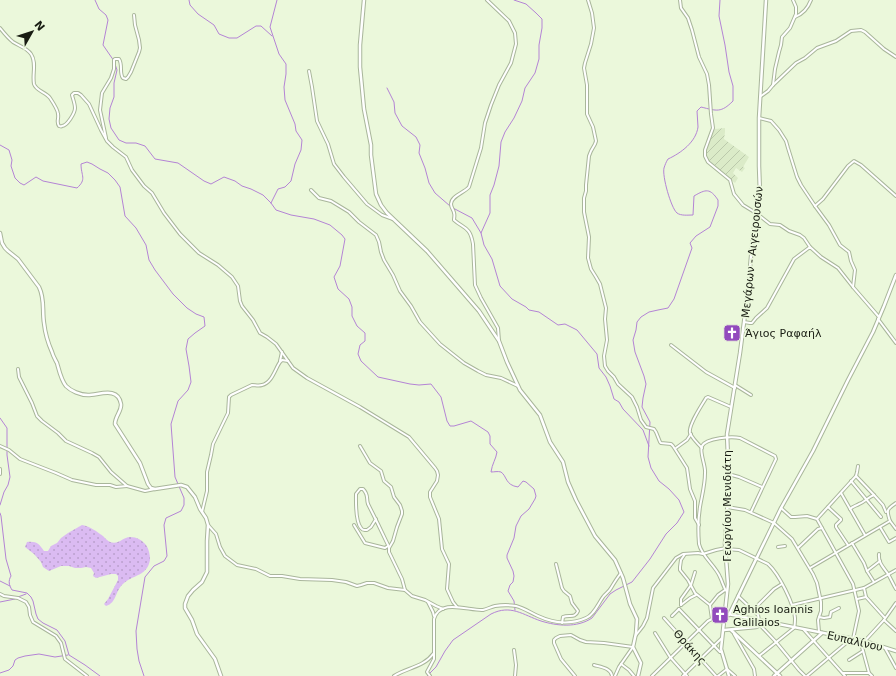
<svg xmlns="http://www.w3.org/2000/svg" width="896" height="676" font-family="'DejaVu Sans',sans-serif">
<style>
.industrial{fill:url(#industrial-furrows)}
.grass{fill:url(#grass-dots)}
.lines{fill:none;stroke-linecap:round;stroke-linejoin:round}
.stream{stroke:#b484d5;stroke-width:1}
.street-casing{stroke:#a9b69b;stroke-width:4}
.secondary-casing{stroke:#a9b69b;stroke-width:4.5}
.street{stroke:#fff;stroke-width:2}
.secondary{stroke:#fff;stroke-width:2.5}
.labels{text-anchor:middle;stroke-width:3.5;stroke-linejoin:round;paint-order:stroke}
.street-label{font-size:11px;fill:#181c12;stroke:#ebf8db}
.poi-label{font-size:11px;fill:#181c12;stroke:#ebf8db;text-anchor:start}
</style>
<defs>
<pattern id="industrial-furrows" width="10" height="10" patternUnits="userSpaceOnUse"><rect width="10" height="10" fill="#dbebc8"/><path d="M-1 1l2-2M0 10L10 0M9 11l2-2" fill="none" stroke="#bbc9ab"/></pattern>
<pattern id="grass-dots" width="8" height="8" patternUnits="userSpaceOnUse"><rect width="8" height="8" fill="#dbbbf2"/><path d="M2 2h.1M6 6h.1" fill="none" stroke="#bba0ce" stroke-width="1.8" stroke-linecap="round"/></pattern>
</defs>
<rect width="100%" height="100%" fill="#ebf8db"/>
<path class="industrial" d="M725,128V132L724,139L749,157L743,167L745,168L742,172L736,168L733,173L738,178L735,183L712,164L708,159L706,152V147L715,129Z"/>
<path class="grass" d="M82,525C91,527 96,531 103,536C105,538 108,541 110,542C119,545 123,537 130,537C137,537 142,540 146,545C149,549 150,555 150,560C147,576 135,574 124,583C115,590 117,603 106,606L104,604L108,599L118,580V576L116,574H111L96,578L93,576L94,573L91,568L86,567L81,568H75L69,566H61L49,571L43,567L41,562L34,554L25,547L27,542C37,541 39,544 44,551H48L51,546L57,543L61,538L68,533Z"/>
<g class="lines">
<g class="stream">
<path d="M95,0L99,9L106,15L108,20L103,45L114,61"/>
<path d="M189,0L190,5L198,14L214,25L219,34L229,38H237L256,26H261L272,36"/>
<path d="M514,0L526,4L536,13L542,19V28L539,45V59L535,73L525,88L522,101L514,118L505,132L501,142L499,166L494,185L490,195V213L481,233L484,245L492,259L500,286L512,299L526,307L529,310L539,312L558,325L565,324L577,330L597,354L599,368L606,377L610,386L614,399L619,402L623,409L643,430L649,446"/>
<path d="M115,64L117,70L114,83V97L110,108L109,119L111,128L119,140L126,143H136L145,146L155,159L178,163L204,181L211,184L224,177L235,181L242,186L251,189L263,195L271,203L276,210L291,215L314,219L330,225L342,235L345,239L340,266L334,277L338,289L349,299L352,307V316L357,326L365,333V341L360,345L358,354L361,361L378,377L410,384L419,385L431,384L441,397L447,421L450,426H454L471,421L488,432L490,436V444L497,452C496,459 492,464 491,472C494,472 498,471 501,472C507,476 505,485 518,487L523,481L526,482L534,489L536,496L535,499L529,509L521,516L516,526L514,538L507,555V558L513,571L514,576L513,582L510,585L508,591L514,601L515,610"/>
<path d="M387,88L394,102L395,113L402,126L416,137L420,145L419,153L425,168L429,183L435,193L450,206"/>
<path d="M0,145L9,150L12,160L11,166L15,178L20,183L24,185L36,177L43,181L77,188C87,179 81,176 81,164L87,162L92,164L100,169L108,173L115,180L120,187L125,216L136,228L146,245L149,260L155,270L173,294L187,308L196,314L204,317L205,326L195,333L188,339L186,349L189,366L191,382L188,390L178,401L171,424L175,477L184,498V505L181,511L166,518L164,525L167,556L164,561L154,566L145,577L136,631L137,649L139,661L144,676"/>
<path d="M271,203L278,189L285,187L291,181L295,164L301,150L302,140L296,131L295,124L285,100L284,87L286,74V64L279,54L270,27L277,0"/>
<path d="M453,208L472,218L481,233"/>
<path d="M0,418L7,428V455L10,477L8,485L4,492L0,505"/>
<path d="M0,513L1,516L6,559L11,576C8,581 9,585 12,590L27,593L31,597L33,601L36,614L38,619L43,623L57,630L65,641L69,655L85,665L100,676"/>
<path d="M0,581L10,586"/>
<path d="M18,597L26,594"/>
<path d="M0,602L15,599"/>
<path d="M0,673L9,670L13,666L15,660L18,658L25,656L39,654L55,657L68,655"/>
<path d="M427,676L436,667L445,651L453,640L491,614C511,604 523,615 541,621C557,626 577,628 592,618L610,594L616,590L632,582L650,559L666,534L677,523L684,512L679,500L669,489L659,481L651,468L648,457L650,422L642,407L643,398L646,384L644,376L635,352L633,340L636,330L637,322L641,317L649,312L658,310L668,308L674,299L692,248L690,243L696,236L710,227L718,206V200C710,188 706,189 694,196L693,215C688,215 681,216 677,213C671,208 662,176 664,168C665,165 666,162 668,159C681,153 696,142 698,127C698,122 697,116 697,111L701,107C717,111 721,113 733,101V86L729,72L725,45L719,16L720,0"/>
</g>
<defs>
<g id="street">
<path d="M487,0L509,21L515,33L516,44L511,63L499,85L491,105L485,123L481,148L469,187C464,193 451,196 451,204C451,208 454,210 454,213C455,215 454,218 454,220C464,229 470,226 473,244L475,285L481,298L498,328L499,341"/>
<path d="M588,0L592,13L594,28L591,44L585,63L584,68L587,85V114L593,127L596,141L595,144L591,151L589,156L586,185V191L584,198V212L589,237L588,258L591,269L596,277L600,284L606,308L605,319L607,340L604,356L605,366L608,371L614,377L618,384L632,397L637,407L641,420L646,427L654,429L656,432L660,442L661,443L671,444L673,446L687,468L690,489L695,501V518L699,525"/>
<path d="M680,0L681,8L688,18L692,30L699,57L707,74L709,85L711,114L713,128L705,150V156L708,162L730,180L734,194L743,205L756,213L770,224L780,225L789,231L800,235L804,238L810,247"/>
<path d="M795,17C803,14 808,8 811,0"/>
<path d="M0,28C4,33 8,38 13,42C19,46 27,48 31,54C37,63 32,74 34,84C36,91 46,92 50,98C52,101 58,111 58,114C59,119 56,122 59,126C60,126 61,127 62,126C67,126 75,113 75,108C75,104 73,99 72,95L74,93H78L81,95L89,104L101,130L107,141L113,147L126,157L132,170L144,186L152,193L164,213L180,234L199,253L218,265L232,277L238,286L240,301L242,306L253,320L260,333L267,337L276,344L293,368L307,378L360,407L409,437L435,468L437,471L438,475L437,481L430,492V497L439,519L442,549L449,564L447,589L453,602L457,607"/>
<path d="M309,71L312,87L317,121L328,144L334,164L344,177L367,204L382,215L393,219"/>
<path d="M773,85L796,63L805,58L817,48L836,41L851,31L861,30L865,32L884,49L896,57"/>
<path d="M761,96L768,91L773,85L775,69L779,52L781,45L782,37L790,28L796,14V7L793,0"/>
<path d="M759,118L771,121L779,130L786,141L788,148L797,177L801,185L815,206L829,225L840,245L849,252L851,261L855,270L853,287L879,317"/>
<path d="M106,138L100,110L102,93L111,78L114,69V60L115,59H119C123,65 119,73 123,78L126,79L128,77L131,72L139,52L140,48L139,40L135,25L134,15"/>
<path d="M311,190L319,198L331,201L349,212L359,222L376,235L379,242L381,252L384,260L393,275L400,291L411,306L420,322L440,344L464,363L478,371L486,375L501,378L518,386"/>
<path d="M815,206L823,199L848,166L854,161L861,165L896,196"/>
<path d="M878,319L896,343"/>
<path d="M744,322L750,323H752L756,318L767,308L794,259L810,247L821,257L838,268L853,287"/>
<path d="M671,345L706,372L735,388"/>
<path d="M280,361L282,352"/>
<path d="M18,369L19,377L32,403L37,416L42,421L58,433L66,441L92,453L99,457L111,472L127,486L145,491L155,489"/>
<path d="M735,385L751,395"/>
<path d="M0,446L9,450L20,459L56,473L72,480L96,485H110L116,487L127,486"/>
<path d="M360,446L370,463L381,471L384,481L391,487L394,497L400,505L402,511V514L397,527L393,541L389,548"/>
<path d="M676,448L687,440L691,434"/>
<path d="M702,448C698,444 692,438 690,433C688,425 702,405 706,398L708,397L731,407"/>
<path d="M0,469V474"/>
<path d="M728,474L739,477L762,487"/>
<path d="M856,476L874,495"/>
<path d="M851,481L881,517"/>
<path d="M841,493L865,535"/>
<path d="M727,507L745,510L774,523L792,539L813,574L817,583L821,602V611L818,620L819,632"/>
<path d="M828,507L841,519V520L836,525V527L848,545"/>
<path d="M781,508L791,517H795L807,516L817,519L853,584L859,611L853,639"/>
<path d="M850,509C853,506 856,506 859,504C865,502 868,497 874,495L883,505L886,512"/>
<path d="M202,512L207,491V472L211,455L213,444L228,413L229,397L231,395L252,385C255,385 259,386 262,385C272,383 275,369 280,362L282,360L288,361"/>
<path d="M376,519L371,527L367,530C364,530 363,531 361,528C355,521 356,502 356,494L360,489H363C369,495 366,498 368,504C371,510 374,516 377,522L389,547V552L402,579L405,590"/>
<path d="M817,519L856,476L857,472L858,466"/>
<path d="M890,521L896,529"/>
<path d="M208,525L216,534L220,547L225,556L237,565L256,569L270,576H282L300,579L332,580L346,582L357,586L361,585L367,583H374L388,588L405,590L412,596L425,600L436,606L443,609"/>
<path d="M354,525L365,543L385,548L388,546"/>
<path d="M880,527L889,542L896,538"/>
<path d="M852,543L864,563L867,571L874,582"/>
<path d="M778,547L785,546"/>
<path d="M798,548L818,529L822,528"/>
<path d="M726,549L739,550L768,564C779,574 794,604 795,618C795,621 795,625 794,628L759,656"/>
<path d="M685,554L681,560L680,567V570L688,580L695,593L710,605L712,619"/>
<path d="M879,554C878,563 884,568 888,574C891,579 893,584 896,589"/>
<path d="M556,564L562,588L564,591L570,596L572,603L578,611C575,619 569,614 563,617L562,623"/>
<path d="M810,568L890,521C886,510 887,509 896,503"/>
<path d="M867,571L880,561"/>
<path d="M864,588L866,597L885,618"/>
<path d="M727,592C723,587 723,583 720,577C715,565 702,557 699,544C698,532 698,519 700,507C702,495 705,485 705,473C706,466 699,452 702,446C706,438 732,436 740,438L775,456L776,459L751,512"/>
<path d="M0,594L4,596L18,598L26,602L29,607L30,615L33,622L56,636L61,643L65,659L87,676"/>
<path d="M738,596L758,615L760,625L776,642L799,670L805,676"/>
<path d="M857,599L866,597"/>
<path d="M428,602L433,612L434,616"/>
<path d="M681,605V599L691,585L695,572"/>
<path d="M681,605L690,598L696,595"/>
<path d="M710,605L718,595L725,590"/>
<path d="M792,605L864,588L896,570"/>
<path d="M679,609L720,652H722"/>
<path d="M753,610L774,589L782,584"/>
<path d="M672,616L679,609"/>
<path d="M819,617L824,618L830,617L831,612L839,608"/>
<path d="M664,618L716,676"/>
<path d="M884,620L896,631"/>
<path d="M804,630L845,676"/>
<path d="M655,633L670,657L687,676"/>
<path d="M734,634L754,669L755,676"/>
<path d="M636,635L643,626L647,618L653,588L676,558L683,554L698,553L703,554L716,550L726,548"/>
<path d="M885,648L896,668"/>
<path d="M514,650L516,665L515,676"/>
<path d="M849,660L863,651"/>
<path d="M621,664L629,670L634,676"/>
<path d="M594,665C601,667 611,668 612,676"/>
<path d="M843,673H869"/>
<path d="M394,676C406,668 424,667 433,654"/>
<path d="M430,676L427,672L434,659V619C440,598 469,611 483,610C487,609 491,607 495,606C501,605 510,605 516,606C524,608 531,613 538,616C553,623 570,625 586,618C594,615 598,604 603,597C605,594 609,592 611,588C614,583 617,578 621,573"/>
<path d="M575,676L561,659L554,643V640L556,638L560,636L571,635L580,640L586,642L604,643L633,647"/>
<path d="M615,676L619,667L633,647"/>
<path d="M652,676L708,621L712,619L724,622"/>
<path d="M683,676L722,638"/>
<path d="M718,676L727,669L735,676"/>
<path d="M807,676L851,639"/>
<path d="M872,676L869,673L862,647V644L884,620L896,603"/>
</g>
<g id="secondary">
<path d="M364,0L360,45V67L364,109L371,145V155L376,194L381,205L387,213L427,251L479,311L499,341L507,362L520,390L540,415L550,442L563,462L568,482L576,500L595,536L615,560L623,578L630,604L637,619L636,633L633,647L641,663L638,676"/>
<path d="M0,233L2,243L5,248L8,251L18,259L39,287C45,299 42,310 44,323C45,332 48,343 52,352C53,356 55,359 57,363C59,370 61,380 66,386C71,391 80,395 88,395C99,395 118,386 121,404C122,411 115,416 115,424L140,463L148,484L151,488L155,489L181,485L187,487L195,497L200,509L206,518L208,525L207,541V572L202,582L193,590L188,596L185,604V608L192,620L197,634L215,659L221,676"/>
<path d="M728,614L864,641L896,651"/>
<path d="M729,615L781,508L813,451L848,380L873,332L884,306L896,275"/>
<path d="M724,630L756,627L766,623"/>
<path d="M731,630L780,676"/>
<path d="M729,676L721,649L728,584L725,544L729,482L727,434L740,353L748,291L753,234L760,194L759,166V118L766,0"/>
<path d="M774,676L822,633"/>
</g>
</defs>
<use href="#street" class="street-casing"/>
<use href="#secondary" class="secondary-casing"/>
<use href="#street" class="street"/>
<use href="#secondary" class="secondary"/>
</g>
<defs>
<symbol id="church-square" viewBox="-11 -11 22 22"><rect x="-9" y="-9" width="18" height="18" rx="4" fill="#924abd" stroke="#ebf8db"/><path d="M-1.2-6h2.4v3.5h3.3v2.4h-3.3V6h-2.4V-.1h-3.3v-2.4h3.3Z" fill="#fff"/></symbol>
</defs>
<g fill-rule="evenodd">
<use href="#church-square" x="722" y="323" width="20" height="20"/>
<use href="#church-square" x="710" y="605" width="20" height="20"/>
</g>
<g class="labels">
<g class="street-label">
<text transform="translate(752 252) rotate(-84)" y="4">Μεγάρων - Αιγειρουσών</text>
<text transform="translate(727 506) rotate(-90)" y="4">Γεωργίου Μενιδιάτη</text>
<text transform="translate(855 641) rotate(13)" y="4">Ευπαλίνου</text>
<text transform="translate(690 647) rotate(48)" y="4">Θράκης</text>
</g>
<g class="poi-label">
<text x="745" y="337">Άγιος Ραφαήλ</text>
<text x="733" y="613">Aghios Ioannis<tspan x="733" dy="13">Galilaios</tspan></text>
</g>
</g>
<g transform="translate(32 32) rotate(51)" stroke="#ebf8db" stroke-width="3" paint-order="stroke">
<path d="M0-3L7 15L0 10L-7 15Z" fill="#181c12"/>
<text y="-6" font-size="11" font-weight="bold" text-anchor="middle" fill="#181c12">N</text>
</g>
</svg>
